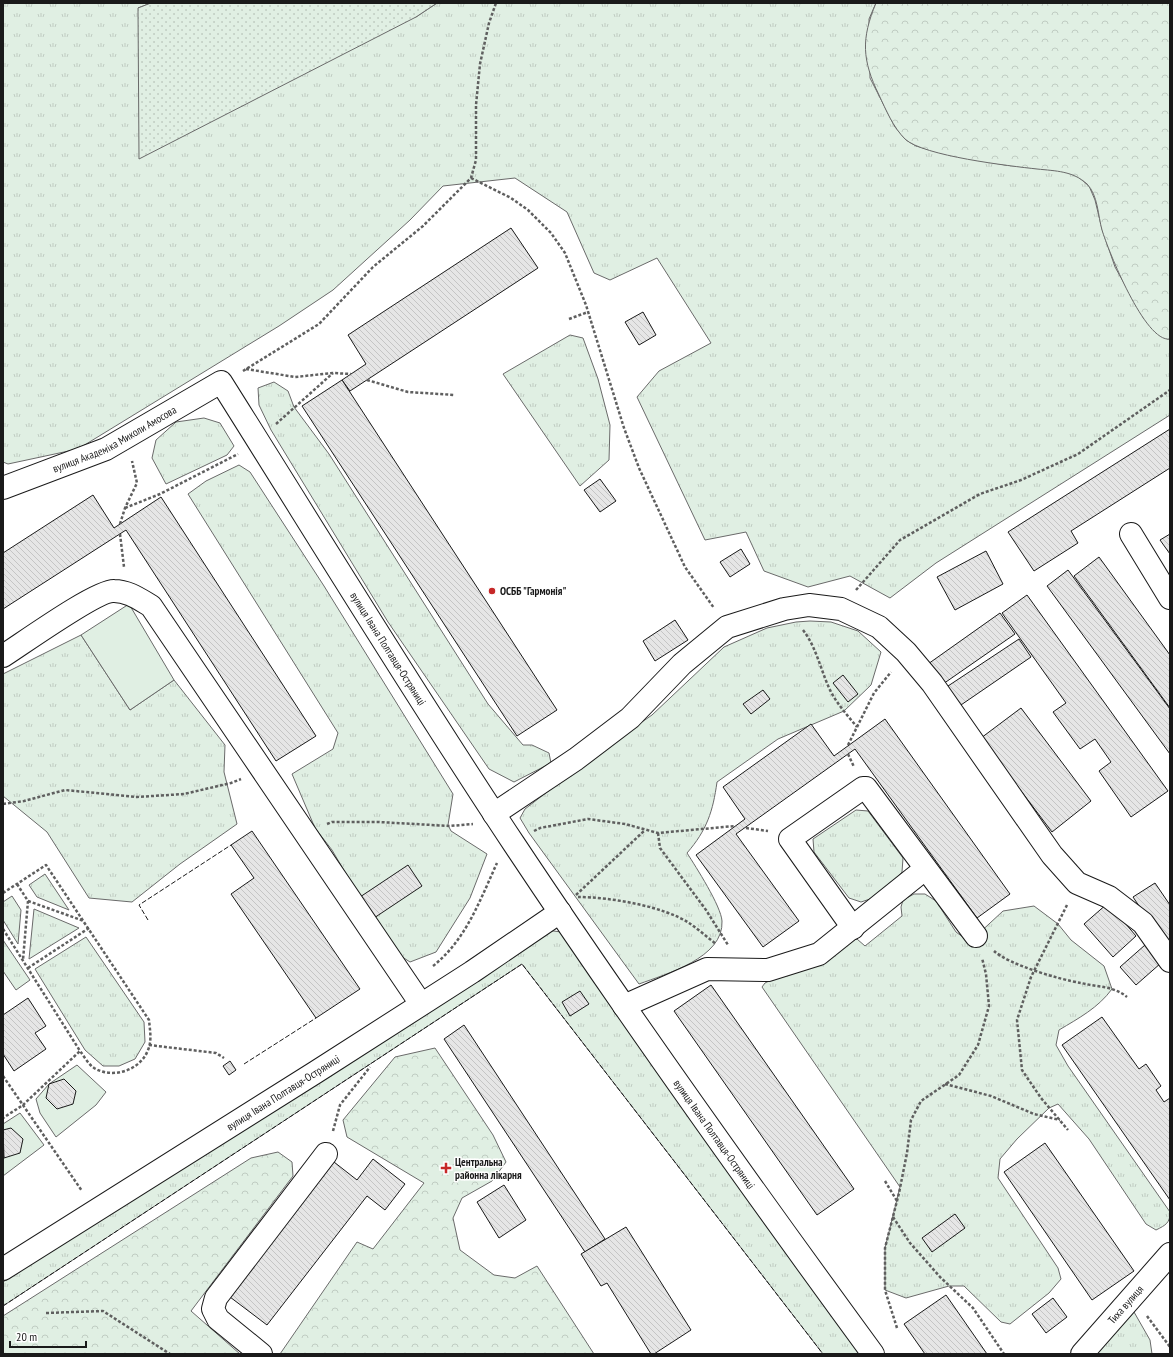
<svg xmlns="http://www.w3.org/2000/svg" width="1173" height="1357" font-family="'PT Sans Narrow',sans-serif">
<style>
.grass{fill:url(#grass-tufts);stroke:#6a6a6a}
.forest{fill:url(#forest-crowns);stroke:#6a6a6a}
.park{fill:#e0efe3;stroke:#6a6a6a}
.garden{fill:url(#garden-dots);stroke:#6a6a6a}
.building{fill:url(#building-back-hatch);stroke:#1a1a1a}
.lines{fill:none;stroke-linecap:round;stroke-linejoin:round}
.minor-casing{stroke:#1a1a1a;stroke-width:24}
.path{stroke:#5f5f5f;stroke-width:2.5;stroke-dasharray:3 2;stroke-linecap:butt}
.minor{stroke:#fff;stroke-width:22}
.fence{stroke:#1a1a1a;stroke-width:1;stroke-dasharray:5 2;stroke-linecap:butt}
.poi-dot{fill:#c62828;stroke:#fff;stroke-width:1.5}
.labels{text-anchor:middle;stroke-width:3;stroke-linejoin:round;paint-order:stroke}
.street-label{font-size:11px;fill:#1a1a1a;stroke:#fff}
.poi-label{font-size:11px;font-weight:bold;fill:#1a1a1a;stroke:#fff;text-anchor:start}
</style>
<defs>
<pattern id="grass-tufts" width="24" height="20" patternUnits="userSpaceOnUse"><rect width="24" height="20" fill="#e0efe3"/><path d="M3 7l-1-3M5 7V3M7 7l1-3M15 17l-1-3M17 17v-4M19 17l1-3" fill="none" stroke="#c0ccc2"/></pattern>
<pattern id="forest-crowns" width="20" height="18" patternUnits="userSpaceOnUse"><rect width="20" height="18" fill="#e0efe3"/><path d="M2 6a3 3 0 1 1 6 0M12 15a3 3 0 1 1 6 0" fill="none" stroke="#c0ccc2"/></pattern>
<pattern id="garden-dots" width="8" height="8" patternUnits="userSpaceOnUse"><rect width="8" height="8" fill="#e0efe3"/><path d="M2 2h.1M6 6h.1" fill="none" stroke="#c0ccc2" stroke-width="1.8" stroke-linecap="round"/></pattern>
<pattern id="building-back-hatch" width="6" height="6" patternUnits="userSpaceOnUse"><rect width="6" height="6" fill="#e6e6e6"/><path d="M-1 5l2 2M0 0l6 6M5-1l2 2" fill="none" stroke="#c5c5c5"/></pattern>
</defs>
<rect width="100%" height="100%" fill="#fff"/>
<g class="grass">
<path d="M3,3H151L138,8L416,17L437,3H876L869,19L870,78L895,127L906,140L916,146L945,154L1005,165L1064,171L1077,176L1089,186L1095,200L1102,229L1115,267L1144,319L1167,339H1170V415L936,563L890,598L850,576L808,587L764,571L746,532L705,540L637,397L659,371L711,343L657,258L610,280L594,273L567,212L515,178L443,186L410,220L333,290L279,326L78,449L8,464L3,462Z"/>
<path d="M570,335L583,338L598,379L610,425L609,460L580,486L503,374Z"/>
<path d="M274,382L288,391L294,407L329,454L488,704L523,745H532L549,753L551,763L514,782L489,769L388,622L271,430L259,405L258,388Z"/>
<path d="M204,418L220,423L234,446L227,455L166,484L152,458L156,440L176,422Z"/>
<path d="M239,465L250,472L324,586L453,794L448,825L451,831L487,854L470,898L436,952L410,962L390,949L332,850L315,828L292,774L333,749L338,733L188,494L206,481Z"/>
<path d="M810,621L831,622L858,631L881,652L871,685L844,711L778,739L717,782C713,811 707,830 687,853C696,867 721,906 722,921C724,958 666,974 639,984L529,833L520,818L525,809L596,754L652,715L724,647L767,628L796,622Z"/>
<path d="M81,635L130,710L174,680L225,745L224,772L237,824L180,864L132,902L89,898L47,832L3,796V674Z"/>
<path d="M856,810L868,811L903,858L902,872L892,884L873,898L861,902L849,898L814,852L813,839Z"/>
<path d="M45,874L69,910L37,897L29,885Z"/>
<path d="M914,894H925L936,901L956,932L967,940L976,936L1003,911L1034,906L1058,924L1071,940L1104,966L1112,989C1098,1008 1079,1018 1059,1030L1056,1045L1068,1066L1170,1212C1170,1223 1166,1225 1156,1230L1146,1224L1089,1139L1058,1104L1049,1108L1017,1139L1000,1159L998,1178L1058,1268L1061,1279L1049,1293L1010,1324L1001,1322L964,1286H949L906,1298L885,1290V1248L900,1187L762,987L765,983L847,942L857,939L865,946L902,916L901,907L903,900Z"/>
<path d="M12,896L21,910L18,944L3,920V902Z"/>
<path d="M34,909L79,928L29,959Z"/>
<path d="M546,930L561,932L860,1354H823L522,964L3,1306V1282Z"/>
<path d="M86,937L144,1022L145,1042L135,1059L119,1066H103L85,1050L35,969Z"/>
<path d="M3,940L30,980L16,990L3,971Z"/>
<path d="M1134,1312L1150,1340L1152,1354H1094Z"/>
</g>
<g class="forest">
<path d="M876,3H1170V339C1145,343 1108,250 1102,230C1098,216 1098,195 1087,184C1073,171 1056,171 1037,169C1010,166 923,156 905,139C893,127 886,110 879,95C862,60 861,39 876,3Z"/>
<path d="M435,1048L493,1135L506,1162L492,1181L462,1198L453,1218L460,1250L494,1275L515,1278L537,1266L594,1354H280L357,1242L373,1249L424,1183L347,1137L343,1120L395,1057Z"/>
<path d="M278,1152L292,1162L293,1176L191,1311L240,1354H3V1316L251,1158Z"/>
</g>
<g class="park">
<path d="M129,604L174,680L130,710L81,635Z"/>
<path d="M77,1065L106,1092L96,1105L56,1137L40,1113L36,1099L49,1084Z"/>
<path d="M20,1113L44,1145L3,1176V1124Z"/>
</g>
<path class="garden" d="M151,3H437L416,17L139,159L138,8Z"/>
<g class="building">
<path d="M511,228L538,268L350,391L342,380L366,364L348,335Z"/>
<path d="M643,312L656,335L639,345L625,322Z"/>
<path d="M342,380L557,710L517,736L302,406Z"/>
<path d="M1170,429V468L1071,531L1078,543L1034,571L1008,532Z"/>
<path d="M600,479L616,501L600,512L584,490Z"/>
<path d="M93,495L114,528L161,497L316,736L276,761L126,530L3,609V553Z"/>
<path d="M1170,534V554L1160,540Z"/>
<path d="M741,549L750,564L730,577L720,562Z"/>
<path d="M986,551L1003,584L955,610L937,577Z"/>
<path d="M1099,557L1170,655V708L1074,576Z"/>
<path d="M1068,570L1170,709V754L1047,586Z"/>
<path d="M1027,595L1168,791L1131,817L1099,771L1111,762L1095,739L1080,749L1053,712L1066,703L1002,613Z"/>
<path d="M1000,613L1015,634L943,684L928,664Z"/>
<path d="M675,620L688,640L655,661L643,641Z"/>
<path d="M1019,639L1031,657L958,707L945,688Z"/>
<path d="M843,675L858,694L848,702L833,683Z"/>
<path d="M763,690L770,699L751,714L743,704Z"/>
<path d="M1021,708L1091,801L1052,832L981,738Z"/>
<path d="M885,719L1010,894L977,918L855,749L736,834L799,921L763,947L696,855L745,819L723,787L811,724L834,756Z"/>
<path d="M252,831L360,989L316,1018L231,894L254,878L231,845Z"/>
<path d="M408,865L422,886L374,918L360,897Z"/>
<path d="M1155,883L1170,905V952L1133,897Z"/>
<path d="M1108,903L1136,936L1113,957L1084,924Z"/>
<path d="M1145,945L1161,963L1136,985L1120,967Z"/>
<path d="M711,985L854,1189L817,1215L674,1011Z"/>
<path d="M580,991L589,1004L570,1016L562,1002Z"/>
<path d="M28,998L46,1026L35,1033L46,1049L14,1071L3,1054V1015Z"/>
<path d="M1102,1017L1139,1069L1146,1064L1161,1086L1156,1090L1164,1102L1170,1098V1200L1062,1045Z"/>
<path d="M464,1025L605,1239L585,1252L444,1039Z"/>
<path d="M230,1061L236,1070L229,1075L223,1066Z"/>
<path d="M64,1079L76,1091L73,1104L57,1109L46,1098L49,1084Z"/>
<path d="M11,1128L23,1139L20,1153L4,1158L3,1130Z"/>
<path d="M1045,1143L1134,1271L1092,1300L1004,1172Z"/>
<path d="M373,1159L405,1184L385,1210L367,1196L267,1325L230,1297L334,1162L357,1180Z"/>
<path d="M504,1185L526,1220L499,1238L477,1202Z"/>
<path d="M955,1214L965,1228L932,1252L922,1238Z"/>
<path d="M626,1227L691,1330L654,1354H651L607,1283L601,1286L581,1254Z"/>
<path d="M946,1295L987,1354H925L904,1324Z"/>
<path d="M1053,1298L1067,1317L1046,1333L1032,1314Z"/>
</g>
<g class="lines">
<defs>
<g id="minor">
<path id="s1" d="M3,488L106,449L221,382C318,536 413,692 514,844C629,1017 750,1186 873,1354"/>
<path d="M1131,534L1170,598"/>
<path d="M3,656C22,644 97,590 114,591C128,591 139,599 151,606L421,1004"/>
<path d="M494,814L576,759L630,718L682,664L727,627L784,609L809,605L841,609L879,627L906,652L932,683L1052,855L1077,883L1109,897L1143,923L1170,961"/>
<path d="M853,928L790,839L863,788H866L976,936"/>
<path d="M624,1006L707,969L768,970L819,954L925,869"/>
<path id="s2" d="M3,1269L316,1072L472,972L560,912"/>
<path d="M261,1354L218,1319L213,1309L216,1298L326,1154"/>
<path id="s3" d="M1082,1354L1170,1254"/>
</g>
</defs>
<use href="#minor" class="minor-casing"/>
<g class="path">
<path d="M471,178L511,198L528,210L551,233L565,253L586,305L624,428L639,468L685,567L714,608"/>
<path d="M569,319L588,312"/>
<path d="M246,369L295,377L333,373L351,374"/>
<path d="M243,371L319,324L373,267L423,226L471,178L476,160V105L480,64L489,23L496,3"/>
<path d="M367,380L408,392L455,395"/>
<path d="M276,424L333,373"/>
<path d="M125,508L160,494L238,454"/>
<path d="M120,524L125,508L137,483L132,461"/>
<path d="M120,534L124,567"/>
<path d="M856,590L900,540L980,494L1021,480L1078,454L1170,390"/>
<path d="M803,630C817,648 821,672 831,692C838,705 848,716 857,727"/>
<path d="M848,745L874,693L891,672"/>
<path d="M848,754L854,767"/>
<path d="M3,804L24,801L65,790L137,797L184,794L231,783L241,779"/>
<path d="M327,824L332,822H379L450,826L473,824"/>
<path d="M746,828L768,831"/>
<path d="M534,831L540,828L588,819L625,824L658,833L735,826"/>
<path d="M658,833L660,848L706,910L728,945"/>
<path d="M17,884L28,901L23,960"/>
<path d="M3,893L46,865L149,1020C150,1030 152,1041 148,1050C140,1071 112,1079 94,1068C88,1064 84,1056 80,1051"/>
<path d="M576,895L645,830"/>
<path d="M578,897C609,897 663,906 689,923C698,929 707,937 716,944"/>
<path d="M28,901L84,921"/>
<path d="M1067,905L1031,977L1017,1020L1022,1070L1041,1098L1068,1130"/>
<path d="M3,929L80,1051L23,1105L3,1118"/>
<path d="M994,951C1010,965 1058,979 1081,983C1097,987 1114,986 1127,997"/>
<path d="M433,966C466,940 480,900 497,863"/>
<path d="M28,968L89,928"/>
<path d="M149,1045L216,1053L224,1058"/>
<path d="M3,1076L82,1191"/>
<path d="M945,1084L991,1096L1034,1114L1060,1120"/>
<path d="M333,1131L340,1105L370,1067"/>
<path d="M885,1181L897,1201"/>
<path d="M893,1217L910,1243L940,1277L973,1308L1004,1354"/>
<path d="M46,1313L103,1311L170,1354"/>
<path d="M1147,1316L1170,1347"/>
<path d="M897,1328L885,1290V1248L899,1193L907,1153L911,1120L921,1101L959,1075L978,1045L989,1006L986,974L982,958"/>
</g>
<use href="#minor" class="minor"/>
<g class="fence">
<path d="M148,920L139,905L231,845"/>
<path d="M244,1064L316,1018"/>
<path d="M3,1306L522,964L823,1354"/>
</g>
</g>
<g class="poi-dot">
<circle cx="492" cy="591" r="4"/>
<path d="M444 1162h4v4h4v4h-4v4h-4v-4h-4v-4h4z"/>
</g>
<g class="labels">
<g class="street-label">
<text dy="4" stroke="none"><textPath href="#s1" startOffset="122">вулиця Академіка Миколи Амосова</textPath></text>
<text dy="4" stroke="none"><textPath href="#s1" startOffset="558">вулиця Івана Полтавця-Остряниці</textPath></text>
<text dy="4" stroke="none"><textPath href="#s2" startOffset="331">вулиця Івана Полтавця-Остряниці</textPath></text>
<text dy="4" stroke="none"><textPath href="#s1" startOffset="1143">вулиця Івана Полтавця-Остряниці</textPath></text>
<text dy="4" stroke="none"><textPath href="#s3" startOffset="66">Тиха вулиця</textPath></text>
</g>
<g class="poi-label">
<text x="500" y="595">ОСББ "Гармонія"</text>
<text x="455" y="1166">Центральна<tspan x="455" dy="13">районна лікарня</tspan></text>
</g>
</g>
<rect width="1173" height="1357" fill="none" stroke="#1a1a1a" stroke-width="8"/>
<path d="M10 1341v6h76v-6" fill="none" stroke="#1a1a1a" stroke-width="2"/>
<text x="16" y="1341" font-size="12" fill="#1a1a1a" stroke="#ffffff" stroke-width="3" paint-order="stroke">20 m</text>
</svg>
